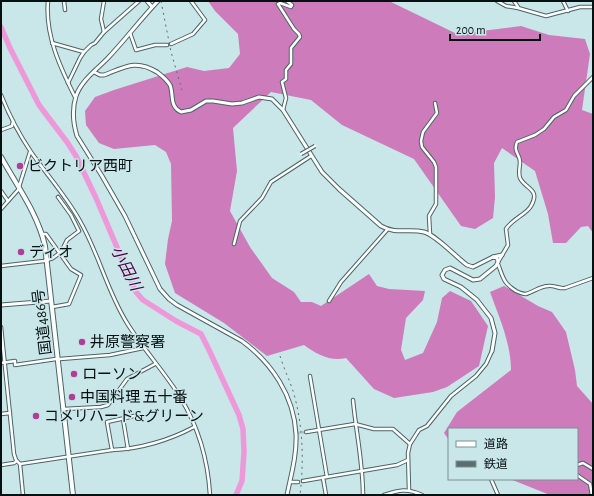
<svg xmlns="http://www.w3.org/2000/svg" width="594" height="496" font-family="'Alegreya Sans','Noto Sans JP',sans-serif">
<style>
.forest{fill:#cd7bba}
.lines{fill:none;stroke-linecap:round;stroke-linejoin:round}
.river{stroke:#ed99d9;stroke-width:5.5}
.minor-tunnel{stroke:#acc6c9;stroke-width:2.5;stroke-dasharray:2.5 1;stroke-linecap:butt}
.minor-casing{stroke:#4a6467;stroke-width:4.5}
.tertiary-casing{stroke:#4a6467;stroke-width:5}
.trunk-casing{stroke:#4a6467;stroke-width:6}
.minor{stroke:#fff;stroke-width:2.5}
.tertiary{stroke:#fff;stroke-width:3}
.trunk{stroke:#fff;stroke-width:4}
.rail{stroke:#5b6d6f;stroke-width:1;stroke-dasharray:2 4;stroke-linecap:butt}
.minor-bridge-casing{stroke:#4a6467;stroke-width:4.5;stroke-linecap:butt}
.minor-bridge{stroke:#fff;stroke-width:2.5}
.poi-dot{fill:#af3e99;stroke:#c9e6e9;stroke-width:1.5}
.labels{text-anchor:middle;stroke-width:3;stroke-linejoin:round;paint-order:stroke}
.poi-label{font-size:15px;fill:#061011;stroke:#c9e6e9;text-anchor:start}
.street-label{font-size:15px;fill:#061011;stroke:#c9e6e9}
.water-label{font-size:16px;font-style:italic;fill:#4f0243;stroke:#c9e6e9}
</style>
<rect width="100%" height="100%" fill="#c9e6e9"/>
<g class="forest">
<path d="M208,1H389L457,34L521,26L549,35L585,39L590,54L582,110L593,114V233L588,226L581,227L566,243H553L548,214L535,171L502,148L494,163L495,197L493,218L475,229L461,226L414,159L342,125L311,100L271,92L233,128L237,171L230,211L250,247L272,278L294,292L301,302H312L321,306L369,274L377,286L389,289L425,291L423,300L406,318L401,350L405,360L423,353L437,322L442,298L450,291L471,301L488,326L479,366L447,387L433,392L394,398L374,389L346,358C331,362 316,354 304,345L267,356L224,323L175,293L165,264L168,239L172,221L171,164L166,152L155,145L114,149L99,143L86,125L85,111L95,97L114,90L187,67L204,71L229,68L240,54L238,34L215,11Z"/>
<path d="M504,286L538,306L552,312L566,332L575,370L577,386L593,404V495H550L510,479H577V429H449V440L444,433L457,412L511,370C511,343 499,317 490,292Z"/>
</g>
<g class="lines">
<path class="river" d="M1,27L10,48L39,105L67,142L76,156L96,198L136,292L143,300L176,321L201,334L210,352L239,415L243,429L244,452L242,481L236,495"/>
<path class="minor-tunnel" d="M298,433L306,432"/>
<defs>
<g id="minor">
<path d="M48,1C45,35 60,67 75,97"/>
<path d="M64,1L65,10"/>
<path d="M104,1L101,19L104,32"/>
<path d="M497,1L506,6L518,8L546,16L580,7H593"/>
<path d="M514,1L518,7"/>
<path d="M563,1L568,11"/>
<path d="M130,33L136,50L155,45H167"/>
<path d="M52,43L84,52"/>
<path d="M171,44L193,34L205,20L191,1"/>
<path d="M68,83L80,58L84,52L91,45L95,43L104,32L139,1"/>
<path d="M1,95C9,115 19,134 31,152C47,175 66,196 80,221C99,254 107,291 127,323C143,349 164,371 180,397C198,426 208,461 210,495"/>
<path d="M283,110L286,98L282,82L286,79V70L291,64V48L300,37L299,34L294,29L278,4L280,3L291,7L292,5L287,1"/>
<path d="M1,130L12,126L13,121"/>
<path d="M1,191L8,201"/>
<path d="M1,209L18,190L30,152"/>
<path d="M42,234H46L71,269L81,275L69,304L52,307"/>
<path d="M430,234L429,216L436,204V167L434,162L422,147L421,141L423,132L437,113L435,103"/>
<path d="M234,244L240,221L262,198L271,182L311,156"/>
<path d="M498,262L508,245L506,229C512,219 527,214 531,206C541,189 525,189 520,178C518,172 520,168 520,162C520,154 513,152 517,142L535,135L544,129L554,117L566,110L574,96L593,77"/>
<path d="M498,264C503,277 503,283 516,291C520,293 522,294 526,294C533,292 541,286 548,286C554,285 559,289 565,288L593,278"/>
<path d="M1,266L44,261L53,258L61,252L67,240L79,231L71,215L58,197"/>
<path d="M329,301L341,282L387,230"/>
<path d="M1,327L14,454L16,460L20,464L23,495"/>
<path d="M1,363L15,361V365L56,359H60L110,355L143,348"/>
<path d="M310,376L327,477"/>
<path d="M353,400C356,432 363,463 363,495"/>
<path d="M64,409L101,407L108,405L127,379L155,364"/>
<path d="M1,414L10,413"/>
<path d="M123,419L128,449"/>
<path d="M306,432L355,424L374,429H393L410,444"/>
<path d="M112,450L107,422L134,416"/>
<path d="M20,464L112,450C140,449 170,440 194,427"/>
<path d="M1,465L14,463L17,461"/>
<path d="M577,465L583,463L593,469"/>
<path d="M577,475L590,484L592,495"/>
<path d="M323,478L326,495"/>
<path d="M491,479L498,495"/>
<path d="M303,481L397,465L408,460"/>
<path d="M290,482H298"/>
<path d="M409,490L408,453L410,444L419,430L427,426L451,396L476,376L486,364L492,351"/>
<path d="M384,495C399,490 407,488 422,495"/>
</g>
<g id="tertiary">
<path d="M147,1L152,7"/>
<path d="M158,1C140,20 125,40 107,59C96,70 81,81 76,96C72,109 73,123 77,136L102,176L125,216L160,289L169,299L177,305L242,341C272,363 294,396 296,434C297,455 291,475 287,495"/>
<path d="M94,72L100,75H104C125,67 136,59 157,72C161,75 167,80 170,85C174,95 169,106 181,112L191,110L206,101H213L232,104L242,103L259,97L272,99L283,110L322,172L339,189L381,226C397,235 408,228 424,232C436,235 456,257 467,265L473,267L493,257L497,258L498,262L496,266L480,279L473,280L450,268L445,270L442,275L444,279L461,287L477,300L491,318L495,333L492,351"/>
<path d="M493,257L502,255"/>
<path d="M1,305L51,301"/>
</g>
<path id="trunk" d="M1,157C17,186 38,214 45,246L73,495"/>
</defs>
<use href="#minor" class="minor-casing"/>
<use href="#tertiary" class="tertiary-casing"/>
<use href="#trunk" class="trunk-casing"/>
<use href="#minor" class="minor"/>
<use href="#tertiary" class="tertiary"/>
<use href="#trunk" class="trunk"/>
<g class="rail">
<path d="M161,1L171,52L182,90"/>
<path d="M280,356C284,369 290,381 294,394C303,427 304,461 300,495"/>
</g>
<defs>
<path id="minor-bridge" d="M301,154L315,146"/>
</defs>
<use href="#minor-bridge" class="minor-bridge-casing"/>
<use href="#minor-bridge" class="minor-bridge"/>
</g>
<g class="poi-dot">
<circle cx="20" cy="166" r="4"/>
<circle cx="21" cy="252" r="4"/>
<circle cx="82" cy="342" r="4"/>
<circle cx="74" cy="374" r="4"/>
<circle cx="72" cy="397" r="4"/>
<circle cx="36" cy="416" r="4"/>
</g>
<g class="labels">
<g class="poi-label">
<text x="28" y="171">ビクトリア西町</text>
<text x="29" y="257">ディオ</text>
<text x="90" y="347">井原警察署</text>
<text x="82" y="379">ローソン</text>
<text x="80" y="402">中国料理 五十番</text>
<text x="44" y="421">コメリハード&amp;グリーン</text>
</g>
<g class="street-label">
<text transform="translate(42 322) rotate(-97)" y="5">国道486号</text>
</g>
<g class="water-label">
<text transform="translate(127 268) rotate(63)" y="6">小田川</text>
</g>
</g>
<rect width="594" height="496" fill="none" stroke="#061011" stroke-width="4"/>
<rect x="448" y="428" width="130" height="52" fill="#c9e6e9" stroke="#7b9093"/>
<rect x="456" y="441" width="20" height="6" fill="#ffffff" stroke="#7b9093"/>
<text x="484" y="448" font-size="12" fill="#061011">道路</text>
<rect x="456" y="461" width="20" height="6" fill="#5b6d6f" stroke="#7b9093"/>
<text x="484" y="468" font-size="12" fill="#061011">鉄道</text>
<path d="M450 34v6h90v-6" fill="none" stroke="#061011" stroke-width="2"/>
<text x="456" y="34" font-size="12" fill="#061011" stroke="#c9e6e9" stroke-width="3" paint-order="stroke">200 m</text>
</svg>
